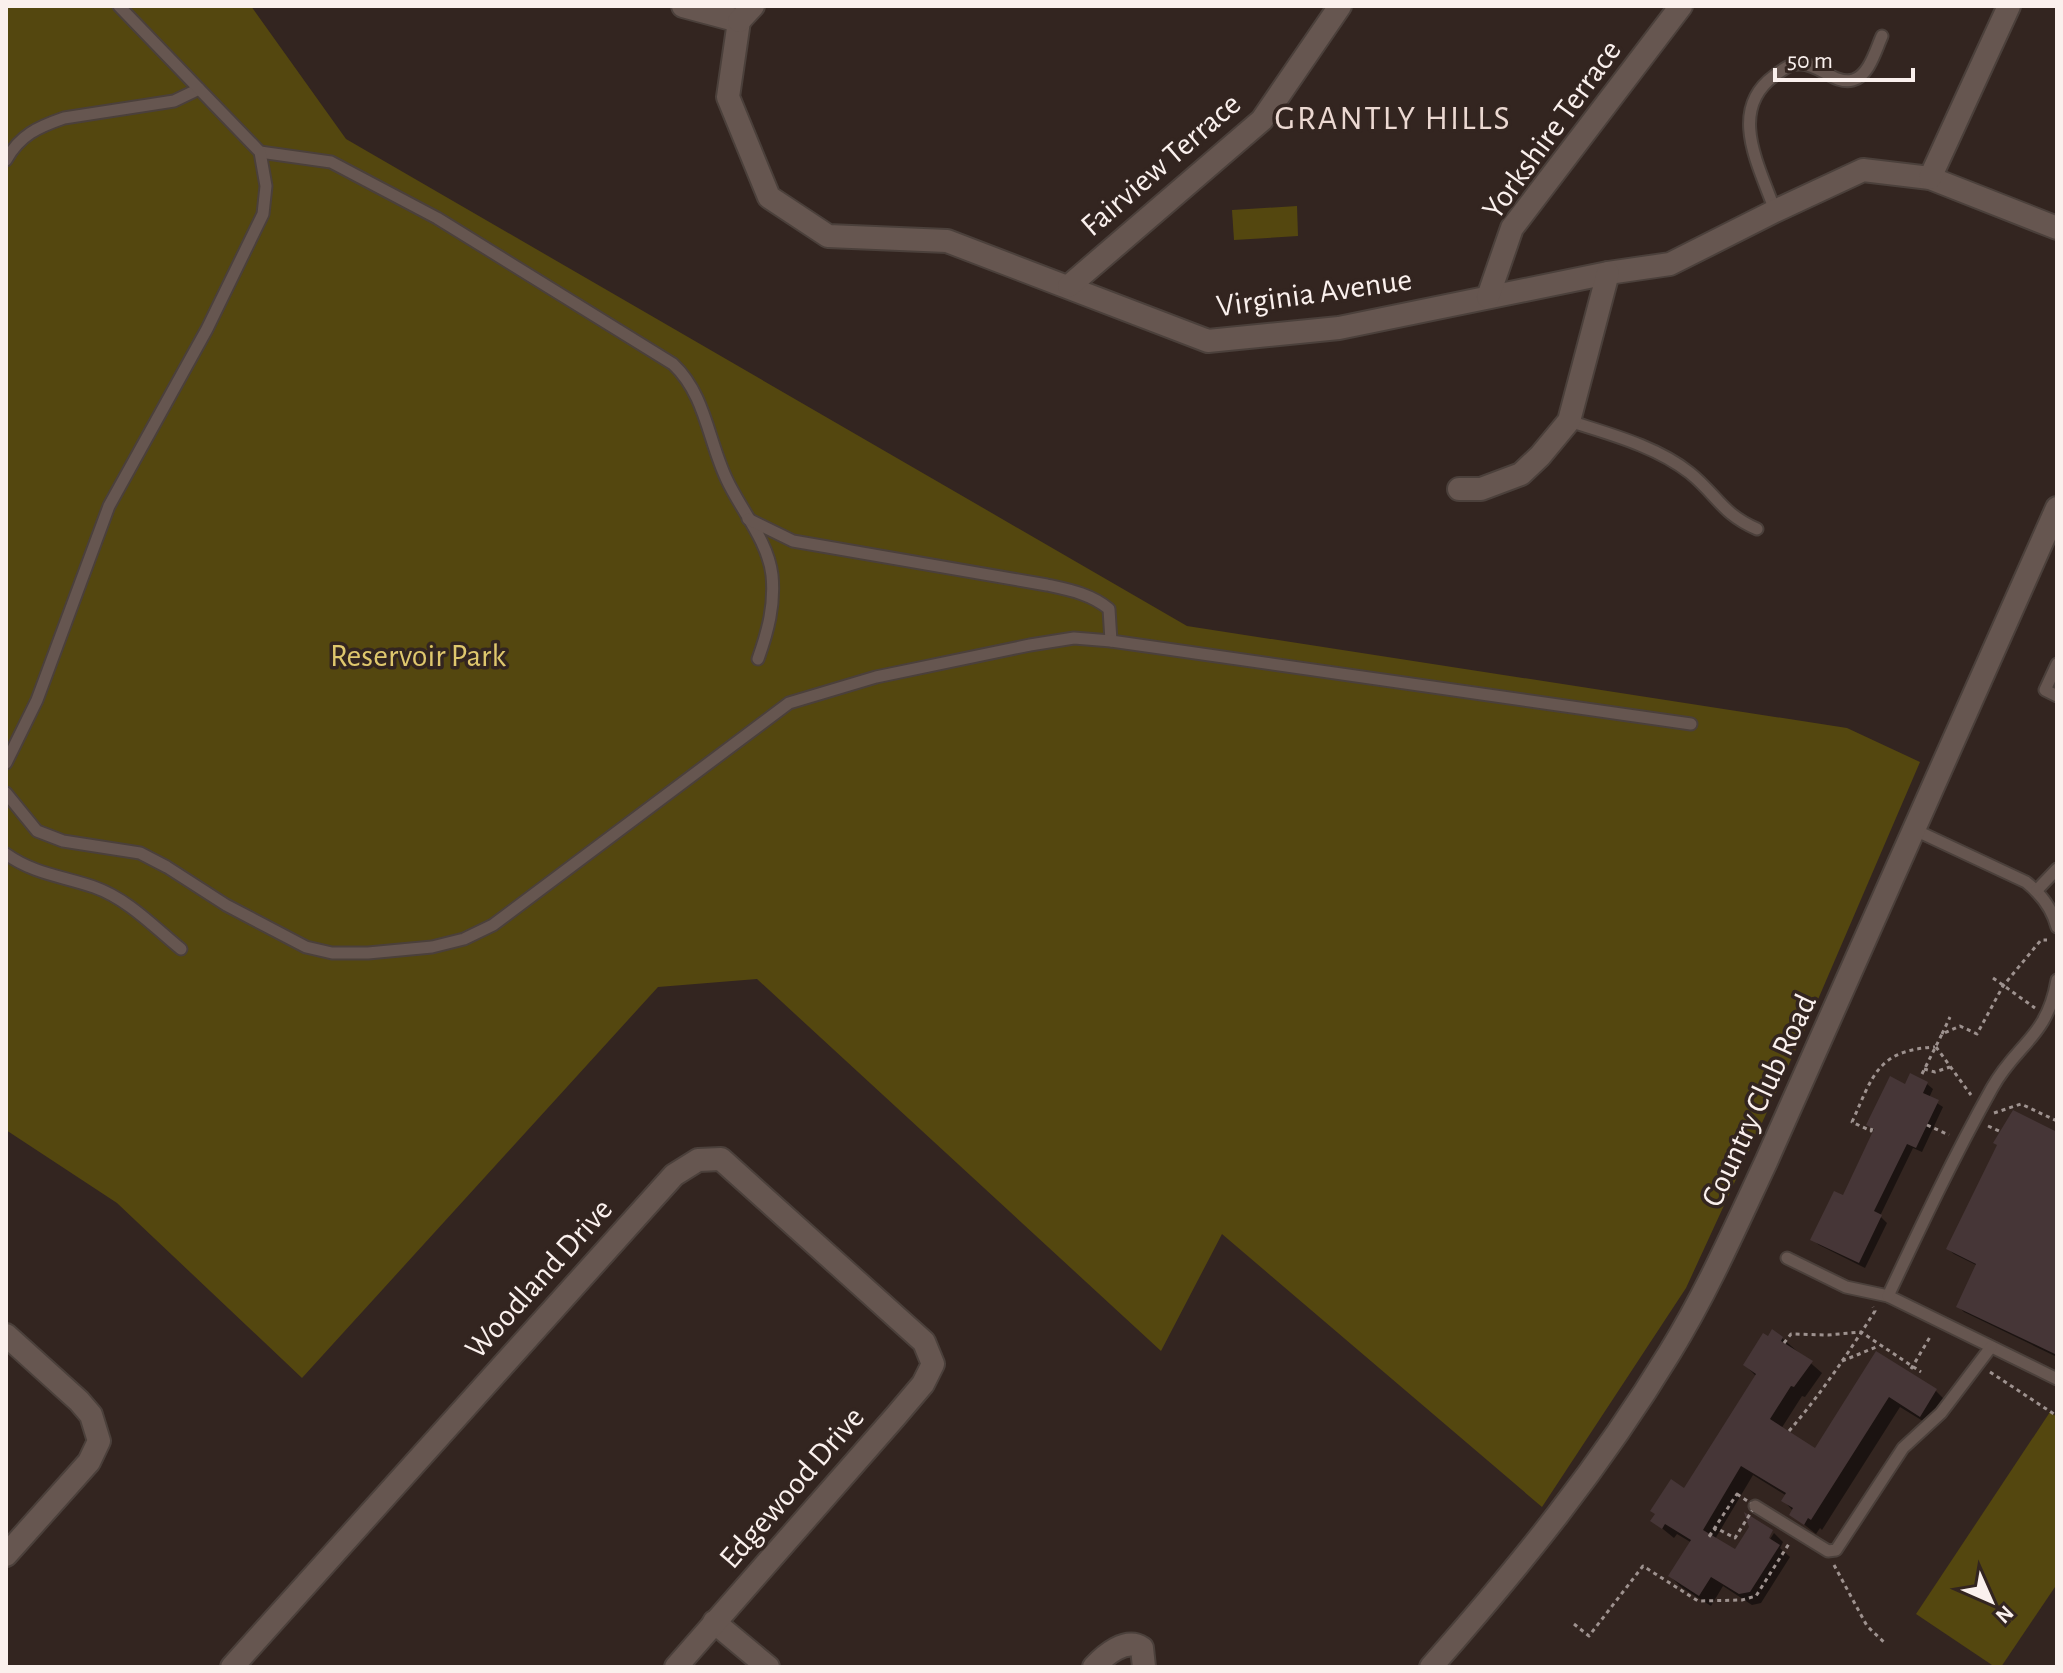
<svg xmlns="http://www.w3.org/2000/svg" width="2063" height="1673" font-family="'Alegreya Sans',sans-serif">
<style>
.green{fill:#54470f}
.shadow{fill:#0007}
.building{fill:#463637}
.lines{fill:none;stroke-linecap:round;stroke-linejoin:round}
.service-casing{stroke:#4b403b;stroke-width:15}
.minor-casing{stroke:#4b403b;stroke-width:26}
.secondary-casing{stroke:#4b403b;stroke-width:26}
.path{stroke:#9e928f;stroke-width:3;stroke-dasharray:4 4;stroke-linecap:butt}
.service{stroke:#665650;stroke-width:11}
.minor{stroke:#665650;stroke-width:22}
.secondary{stroke:#665650;stroke-width:22}
.labels{text-anchor:middle;stroke-width:7;stroke-linejoin:round;paint-order:stroke}
.street-label{font-size:32px;fill:#faf0ed;stroke:#332520}
.park-label{font-size:32px;fill:#dfc76d;stroke:#332520}
.neighbourhood-label{font-size:34px;letter-spacing:2px;fill:#ecd9d2;stroke:#332520}
</style>
<rect width="100%" height="100%" fill="#332520"/>
<g class="green">
<path d="M6,6H251L346,139L1187,626L1847,728L1920,762L1807,1025L1686,1288L1542,1507L1222,1234L1161,1351L757,979L658,987L302,1378L117,1203L6,1130Z"/>
<path d="M1297,206L1298,236L1234,240L1232,210Z"/>
<path d="M2050,1412L2057,1417V1584L2001,1667H1995L1916,1614Z"/>
</g>
<g class="shadow">
<path d="M1927,1084L1933,1089L1929,1098L1943,1107L1922,1152L1913,1148L1880,1216L1887,1223L1865,1268L1819,1245L1813,1240L1844,1198L1875,1132L1869,1125L1906,1086Z"/>
<path d="M2057,1131V1357L1964,1312L1958,1306L1978,1266L1954,1254L1948,1249Z"/>
<path d="M1782,1338L1822,1373L1805,1397L1802,1396L1781,1429L1815,1450L1877,1354L1936,1391L1947,1402L1931,1426L1900,1407L1822,1530L1820,1528L1816,1534L1791,1514L1793,1511L1784,1501L1787,1496L1753,1475L1715,1539L1736,1552L1770,1531L1765,1547L1774,1533L1783,1542L1780,1548L1790,1557L1761,1603L1752,1605L1723,1586L1711,1606L1681,1587L1670,1576L1692,1543L1677,1534L1674,1538L1653,1521L1685,1491L1757,1377L1745,1365Z"/>
</g>
<g class="building">
<path d="M1910,1073L1928,1082L1923,1093L1939,1100L1916,1148L1907,1144L1874,1211L1882,1215L1859,1263L1810,1240L1834,1191L1843,1195L1874,1129L1866,1125L1890,1076L1905,1084Z"/>
<path d="M2013,1110L2057,1132V1355L1956,1307L1976,1264L1946,1249L1997,1145L1993,1143Z"/>
<path d="M1772,1329L1783,1337L1781,1341L1813,1361L1794,1387L1791,1386L1770,1419L1815,1448L1876,1351L1937,1389L1920,1417L1889,1397L1811,1520L1808,1518L1804,1525L1789,1515L1793,1508L1781,1501L1786,1493L1741,1466L1703,1530L1735,1549L1749,1527L1744,1512L1773,1530L1769,1538L1780,1545L1750,1592L1739,1594L1711,1577L1699,1596L1668,1576L1691,1540L1665,1524L1662,1529L1650,1521L1655,1514L1650,1511L1671,1479L1684,1488L1756,1374L1743,1365L1763,1333L1768,1336Z"/>
</g>
<g class="lines">
<defs>
<g id="service">
<path d="M260,152L331,162L437,218L673,364C706,395 708,441 727,480C741,510 768,541 772,575C775,605 768,631 758,659"/>
<path d="M6,160C20,135 38,127 64,118L174,101L199,89"/>
<path d="M1775,211C1761,169 1726,111 1774,76C1782,70 1791,63 1801,64C1819,64 1835,85 1853,80C1869,76 1876,49 1882,36"/>
<path d="M1569,421C1609,434 1656,446 1690,473C1717,495 1722,514 1757,529"/>
<path d="M748,519L793,541L1047,585C1070,590 1091,594 1109,609L1111,641"/>
<path d="M2057,664L2045,690L2057,696"/>
<path d="M6,763L37,700L109,506L207,329L263,214L266,186L260,152L119,6"/>
<path d="M6,793L37,831L63,841L140,853L167,867L226,905L306,947L332,953H368L432,947L464,939L493,925L789,703L876,677L1030,645L1074,638L1111,641L1691,724"/>
<path d="M1915,830L2026,882C2041,894 2052,908 2057,927"/>
<path d="M6,854C34,874 62,876 94,887C128,899 154,927 181,949"/>
<path d="M2037,890L2057,869"/>
<path d="M1787,1258L1846,1287L1888,1296L2057,1379"/>
<path d="M1888,1296C1921,1226 1954,1156 1992,1088C2017,1043 2047,1038 2057,980"/>
<path d="M1755,1506L1828,1551L1836,1550L1903,1448L1941,1413L1991,1347"/>
</g>
<g id="minor">
<path d="M683,6L739,21L728,97L769,197L828,236L947,241L1208,341L1339,328L1608,273L1670,264L1775,211L1863,170L1930,178L2057,228"/>
<path d="M739,21L753,6"/>
<path d="M1930,178L2009,6"/>
<path d="M1069,286L1262,120L1340,6"/>
<path d="M1488,297L1512,228L1681,6"/>
<path d="M1459,489H1481L1521,474L1540,456L1569,421L1608,273"/>
<path d="M6,1335L79,1401L91,1415L99,1441L89,1462L6,1555"/>
<path d="M714,1622L768,1667"/>
<path d="M232,1667L674,1175L698,1160L721,1159L924,1342L933,1364L923,1384L895,1417L676,1667"/>
<path d="M1094,1667C1105,1655 1126,1637 1142,1648L1144,1667"/>
</g>
<path id="secondary" d="M1431,1667C1520,1566 1600,1467 1670,1352C1707,1292 1736,1226 1766,1162L2057,508"/>
</defs>
<use href="#service" class="service-casing"/>
<use href="#minor" class="minor-casing"/>
<use href="#secondary" class="secondary-casing"/>
<g class="path">
<path d="M1993,978L2035,1008"/>
<path d="M1942,1034L1950,1017"/>
<path d="M1936,1047L1971,1095"/>
<path d="M1924,1069L1935,1072L1950,1067"/>
<path d="M1922,1074L1942,1034L1960,1026L1977,1034L2003,986L2041,940H2047"/>
<path d="M1994,1113L2021,1104L2057,1121"/>
<path d="M1927,1125L1949,1135"/>
<path d="M1988,1126L1999,1131"/>
<path d="M1872,1128L1871,1131L1852,1122C1873,1076 1877,1050 1935,1047"/>
<path d="M1784,1343L1791,1334L1828,1335L1861,1332L1921,1372"/>
<path d="M1842,1361L1879,1346"/>
<path d="M1911,1369L1930,1337"/>
<path d="M1990,1372L2057,1416"/>
<path d="M1789,1431C1821,1394 1849,1352 1875,1311L1873,1307"/>
<path d="M1737,1494L1755,1506L1735,1538L1716,1528L1708,1538Z"/>
<path d="M1834,1565L1867,1626L1886,1644"/>
<path d="M1574,1624L1589,1636L1643,1566L1698,1601L1742,1600L1756,1596L1790,1542"/>
</g>
<use href="#service" class="service"/>
<use href="#minor" class="minor"/>
<use href="#secondary" class="secondary"/>
</g>
<g class="labels">
<g class="street-label">
<text transform="translate(1551 129) rotate(-54)" y="11">Yorkshire Terrace</text>
<text transform="translate(1160 164) rotate(-41)" y="11">Fairview Terrace</text>
<text transform="translate(1314 292) rotate(-8)" y="11">Virginia Avenue</text>
<text transform="translate(1758 1100) rotate(-65)" y="11">Country Club Road</text>
<text transform="translate(538 1278) rotate(-48)" y="11">Woodland Drive</text>
<text transform="translate(791 1487) rotate(-49)" y="11">Edgewood Drive</text>
</g>
<g class="park-label">
<text x="418" y="666">Reservoir Park</text>
</g>
<g class="neighbourhood-label">
<text x="1393" y="129">GRANTLY HILLS</text>
</g>
</g>
<rect width="2063" height="1673" fill="none" stroke="#faf0ed" stroke-width="16"/>
<g transform="translate(1991 1601) rotate(135)" stroke="#332520" stroke-width="6" paint-order="stroke">
<path d="M0-6L14 30L0 20L-14 30Z" fill="#faf0ed"/>
<text y="-12" font-size="22" font-weight="bold" text-anchor="middle" fill="#faf0ed">N</text>
</g>
<path d="M1775 68v12h138v-12" fill="none" stroke="#faf0ed" stroke-width="4"/>
<text x="1787" y="68" font-size="24" fill="#faf0ed" stroke="#332520" stroke-width="6" paint-order="stroke">50 m</text>
</svg>
